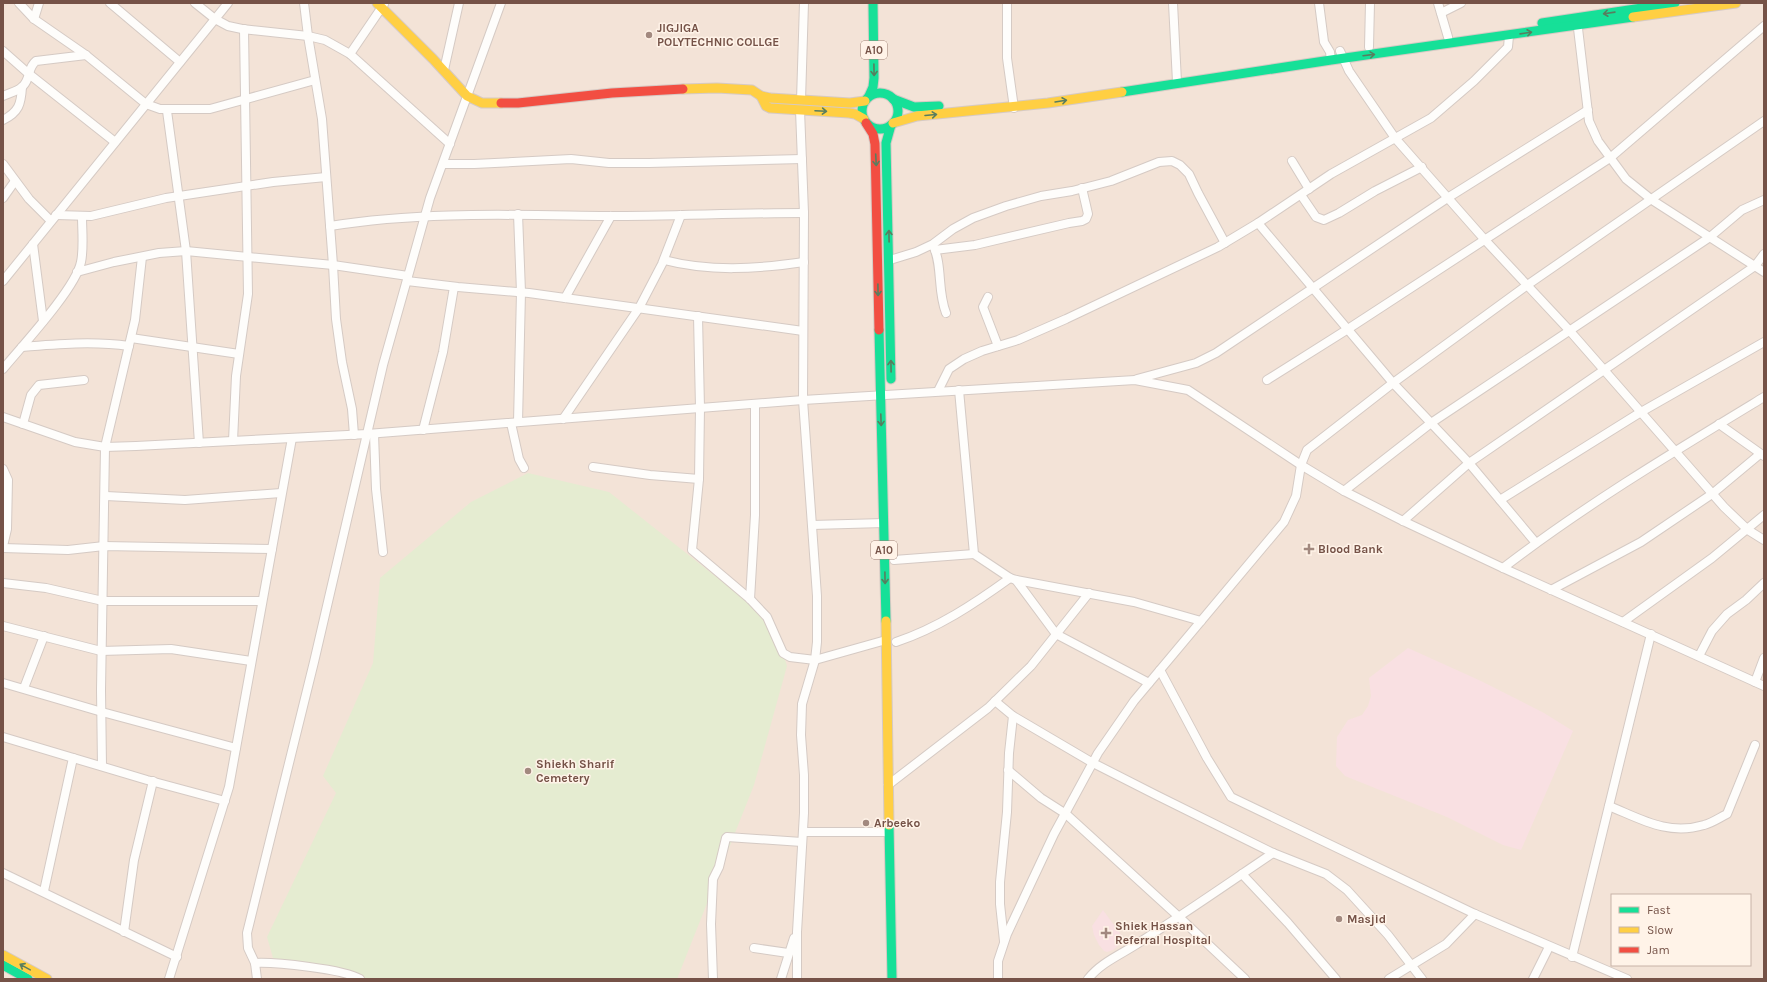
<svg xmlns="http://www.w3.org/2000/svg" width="1767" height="982" font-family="Karla,sans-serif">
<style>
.residential{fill:#f3e3d7;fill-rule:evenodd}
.medical{fill:#f9e0e2}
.green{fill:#e5ecd1}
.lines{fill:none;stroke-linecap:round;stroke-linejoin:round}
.street-casing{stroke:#d5cac4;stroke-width:10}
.fast-casing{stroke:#d6cac4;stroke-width:11}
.slow-casing{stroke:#d6cac4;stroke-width:11}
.jam-casing{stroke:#d6cac4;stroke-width:11}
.street{stroke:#fefdfb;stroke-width:8}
.fast{stroke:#16e098;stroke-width:9}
.slow{stroke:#ffcf43;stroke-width:9}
.jam{stroke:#f24e42;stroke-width:9}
.oneway{stroke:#587d5f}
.poi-dot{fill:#a2897f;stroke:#fff3e8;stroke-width:1.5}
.labels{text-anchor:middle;stroke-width:3;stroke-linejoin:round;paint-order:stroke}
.shield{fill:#fff3e8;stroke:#9e8277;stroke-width:1}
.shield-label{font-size:11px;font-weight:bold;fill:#755247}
.poi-label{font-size:12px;font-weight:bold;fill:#755247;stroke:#fff3e8;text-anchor:start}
</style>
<rect width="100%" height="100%" fill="#f7efe7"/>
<path class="residential" d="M3,3H1764V979H3ZM1612,895H1750V965H1612Z"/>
<g class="medical">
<path d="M1408,648L1481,681L1544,713L1573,731L1521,850L1503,845L1447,817L1345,776L1336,766L1337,737L1348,720L1362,715L1368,706L1371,696L1369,678Z"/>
<path d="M1103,910L1125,940L1113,950L1107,952L1104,951L1099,945L1094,935L1092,926Z"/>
</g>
<path class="green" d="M528,473L609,492L773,622L787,666L754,785L677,979H361L346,971L273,958L267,937L336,793L323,776L373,663L380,578L471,502Z"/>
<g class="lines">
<defs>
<g id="street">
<path d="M19,3L34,19L86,55L146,104L160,109H210L315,80"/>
<path d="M110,3L180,62"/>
<path d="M195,3L215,19L228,26L242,29L308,36L325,40L350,54L450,144"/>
<path d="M304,3L308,36L322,119L333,265L336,319L342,362L352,409L354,435"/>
<path d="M1007,3V58L1014,108"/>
<path d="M1173,3L1177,82"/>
<path d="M1319,3L1324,42L1330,52L1331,60"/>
<path d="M1438,3L1448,37"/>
<path d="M1441,13L1461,3"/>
<path d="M34,19L39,3"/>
<path d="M1577,20L1589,121L1598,141L1626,179L1652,200L1764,272"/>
<path d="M1369,47L1370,3"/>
<path d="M3,51L29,74L115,142"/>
<path d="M1340,51L1349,71L1395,138L1485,240L1569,330L1724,507L1748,530L1764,540"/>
<path d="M350,54L384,4"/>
<path d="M444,70L459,3"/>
<path d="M3,96C9,93 19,91 23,86C31,78 27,68 36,61L86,55"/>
<path d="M801,100L804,3"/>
<path d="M167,111L186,251L199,443"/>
<path d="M3,120C19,112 21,104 22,87"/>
<path d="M1292,161L1309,189"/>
<path d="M3,164L29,199L51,221"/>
<path d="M443,164H474L571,159L609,163H649L802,159"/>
<path d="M1301,195L1316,217L1324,220L1339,213L1375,191L1422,167"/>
<path d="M3,198L15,181"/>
<path d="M56,215L91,216L166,198L273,182L326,177"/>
<path d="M1258,223L1393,383L1469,463L1536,543"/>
<path d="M330,226C422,211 515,215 607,216C673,216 738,213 804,213"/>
<path d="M33,244L43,321"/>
<path d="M933,245C943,267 937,290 946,313"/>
<path d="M935,250L975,245L1069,223L1082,221L1086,219L1088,214L1082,188"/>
<path d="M664,260C710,272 756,269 804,262"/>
<path d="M890,260L916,252L933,244L953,229L973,218L1006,206L1041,196L1072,191L1111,181L1159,162L1172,161L1180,165L1189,174L1198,193L1225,243"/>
<path d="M77,272L114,262L159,253L186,251L333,265L408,276"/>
<path d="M3,281L228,3"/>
<path d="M407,281L458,287L529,293L803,331"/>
<path d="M988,297L983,307L998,346"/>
<path d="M565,298L611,216"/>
<path d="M698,316L700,408L699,479L692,550L750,599L767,617L783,653L790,657L815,660L886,640"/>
<path d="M131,338L239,354"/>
<path d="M22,347C57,344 94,341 129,346"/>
<path d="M3,369C22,346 76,288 81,262C84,248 82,231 82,216"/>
<path d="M1137,379L1196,363L1216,353L1449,197L1588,110"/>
<path d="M1267,380L1348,329L1610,158L1764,26"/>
<path d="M959,390L974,554L1010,578L1016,580L1134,602L1201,621"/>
<path d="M938,391L949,369L964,359L982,351L1018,340L1066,319L1218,247L1258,223L1331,174L1431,118L1474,81L1508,47L1509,36"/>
<path d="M3,417L75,442L105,447L136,446L367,434L803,400L1135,380L1188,390L1301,465L1344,491L1403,521L1503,568L1764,686"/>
<path d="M563,419L639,308L662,264L681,215"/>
<path d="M518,422L521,292L518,214"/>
<path d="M511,423L519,459L524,468"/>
<path d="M23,424L31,395L39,385L84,380"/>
<path d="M1719,424L1764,456"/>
<path d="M423,430L443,352L454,287"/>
<path d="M374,434L376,489L383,552"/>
<path d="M233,441L236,376L248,294L244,29"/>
<path d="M593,467L650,475L699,479"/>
<path d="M3,469L8,480L7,529L3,546"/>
<path d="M1344,491L1431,423L1710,237L1742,210L1764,200"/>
<path d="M106,496L185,500L281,493"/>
<path d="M1500,500L1641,412L1764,342"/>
<path d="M1403,521L1469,463L1755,266L1764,254"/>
<path d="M812,525L884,523"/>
<path d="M3,548L68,550L104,546L272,549"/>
<path d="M894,560L974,554"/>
<path d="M1503,568C1585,505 1675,451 1764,397"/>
<path d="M1016,580L1056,634L1149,683"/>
<path d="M3,583L46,588L103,601H262"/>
<path d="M1551,590L1641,542L1712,494L1760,454"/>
<path d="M750,599L755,515V404"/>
<path d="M1623,622L1712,558L1764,515"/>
<path d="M3,626L101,651L171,649L251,661"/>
<path d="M896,642C938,628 974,604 1010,578"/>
<path d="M1699,656L1712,631L1727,614L1746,600L1764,583"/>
<path d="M1160,670L1207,758L1231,797L1475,914L1627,979"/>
<path d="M1755,682L1764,658"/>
<path d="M3,683L102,712L236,748"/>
<path d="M24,688L44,636"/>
<path d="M995,701L1013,716L1009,753L1007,812L1000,882V904L1004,941"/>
<path d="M1013,716L1093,763L1156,795L1273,853L1326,874L1347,890L1388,935L1422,979"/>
<path d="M3,737L147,780L225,801"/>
<path d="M102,766L101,690L105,447L135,320L142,257"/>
<path d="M1008,770L1041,798L1066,814L1179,917L1245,979"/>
<path d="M888,785L988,708L1031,666L1089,593"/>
<path d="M1609,806C1641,819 1668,836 1704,825C1712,823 1719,818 1727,814L1755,745"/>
<path d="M803,832H889"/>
<path d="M3,873L177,957"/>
<path d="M1242,874L1288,923L1336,979"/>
<path d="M44,891L73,758"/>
<path d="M124,932L134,860L153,781"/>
<path d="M754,948L788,953"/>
<path d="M1572,957L1651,634"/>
<path d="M255,963C275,962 344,969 360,979"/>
<path d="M169,979L229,787L292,438"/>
<path d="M257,979L255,963L248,948L247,933L314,662L383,365L430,198L501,3"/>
<path d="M713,979L711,924L713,879L719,867L726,838L727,837L802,842"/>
<path d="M781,979L794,938"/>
<path d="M797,979V932L804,813V775L801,735L802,704L815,660L817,642V596L803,400L804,213L800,110"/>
<path d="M998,979V961L1007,934L1054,834L1098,753L1134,701L1284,522L1296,496L1301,465L1307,450L1393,383L1526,286L1764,121"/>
<path d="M1088,979C1102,961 1125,953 1143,940C1187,912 1230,882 1273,853"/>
<path d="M1389,979L1446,944L1475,914"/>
<path d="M1533,979L1549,947"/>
</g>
<g id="fast">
<path d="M1542,23L1675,3"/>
<path d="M1122,92L1331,60L1633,17"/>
<circle cx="880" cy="111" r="18"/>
<path d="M869,96L873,87L874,78L873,3"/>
<path d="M893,99L914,107L939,106"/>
<path d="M891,125L886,143L891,379"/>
<path d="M879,330L886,621"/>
<path d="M889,825L892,979"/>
<path d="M3,965L28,979"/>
</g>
<g id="slow">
<path d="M377,3L433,59L467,96L482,103H501"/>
<path d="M1633,17L1736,3"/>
<path d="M683,89L717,88L752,90L761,96L770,98L850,103L865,101"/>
<path d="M761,96L766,106L770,108L849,113L855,114L864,119"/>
<path d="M893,123L917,116L1048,103L1122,92"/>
<path d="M886,621L889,825"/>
<path d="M3,955L47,979"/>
</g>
<g id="jam">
<path d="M501,103H518L612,93L683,89"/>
<path d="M866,123L873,134L875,144L879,330"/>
</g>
</defs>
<use href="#street" class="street-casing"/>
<use href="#fast" class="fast-casing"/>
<use href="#slow" class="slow-casing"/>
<use href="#jam" class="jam-casing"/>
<use href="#street" class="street"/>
<use href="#fast" class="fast"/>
<use href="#slow" class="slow"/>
<use href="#jam" class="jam"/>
</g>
<defs><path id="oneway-shaft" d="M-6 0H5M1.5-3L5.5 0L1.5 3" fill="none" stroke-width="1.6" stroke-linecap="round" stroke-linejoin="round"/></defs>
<g class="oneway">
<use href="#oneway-shaft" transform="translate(1609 13) rotate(172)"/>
<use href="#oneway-shaft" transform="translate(1526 33) rotate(-8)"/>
<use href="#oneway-shaft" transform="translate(1369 55) rotate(-7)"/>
<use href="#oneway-shaft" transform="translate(874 70) rotate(89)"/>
<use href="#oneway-shaft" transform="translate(1061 101) rotate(-9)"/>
<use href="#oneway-shaft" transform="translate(821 111) rotate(3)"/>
<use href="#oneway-shaft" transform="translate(931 115) rotate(-5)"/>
<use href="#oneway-shaft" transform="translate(876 160) rotate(87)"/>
<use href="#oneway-shaft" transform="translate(889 236) rotate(-91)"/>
<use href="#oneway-shaft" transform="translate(878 290) rotate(89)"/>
<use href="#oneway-shaft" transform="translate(891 366) rotate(-91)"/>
<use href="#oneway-shaft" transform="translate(881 420) rotate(88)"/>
<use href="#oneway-shaft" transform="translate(885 578) rotate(89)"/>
<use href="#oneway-shaft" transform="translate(25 967) rotate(-151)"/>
</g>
<g class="poi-dot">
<circle cx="649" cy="35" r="4"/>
<path d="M1307 543h4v4h4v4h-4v4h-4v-4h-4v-4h4z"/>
<circle cx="528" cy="771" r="4"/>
<circle cx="866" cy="823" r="4"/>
<circle cx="1339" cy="919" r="4"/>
<path d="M1104 927h4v4h4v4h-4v4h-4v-4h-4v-4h4z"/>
</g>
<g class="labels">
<g class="shield">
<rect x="861" y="41" width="26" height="18" rx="3"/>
<rect x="871" y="541" width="26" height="18" rx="3"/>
</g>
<g class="shield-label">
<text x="874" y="54">A10</text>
<text x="884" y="554">A10</text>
</g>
<g class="poi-label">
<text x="657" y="32">JIGJIGA<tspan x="657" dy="14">POLYTECHNIC COLLGE</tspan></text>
<text x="1318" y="553">Blood Bank</text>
<text x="536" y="768">Shiekh Sharif<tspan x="536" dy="14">Cemetery</tspan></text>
<text x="874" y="827">Arbeeko</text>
<text x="1347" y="923">Masjid</text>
<text x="1115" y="930">Shiek Hassan<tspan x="1115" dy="14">Referral Hospital</tspan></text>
</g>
</g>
<rect width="1767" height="982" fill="none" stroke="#755247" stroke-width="8"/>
<rect x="1611" y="894" width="140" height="72" fill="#fff3e8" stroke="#c8b3a8"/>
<rect x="1619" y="907" width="20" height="6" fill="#16e098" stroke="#c8b3a8"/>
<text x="1647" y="914" font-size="12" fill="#755247">Fast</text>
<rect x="1619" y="927" width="20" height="6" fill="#ffcf43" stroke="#c8b3a8"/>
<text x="1647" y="934" font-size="12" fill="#755247">Slow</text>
<rect x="1619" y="947" width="20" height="6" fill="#f24e42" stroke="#c8b3a8"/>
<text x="1647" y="954" font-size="12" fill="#755247">Jam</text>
</svg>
